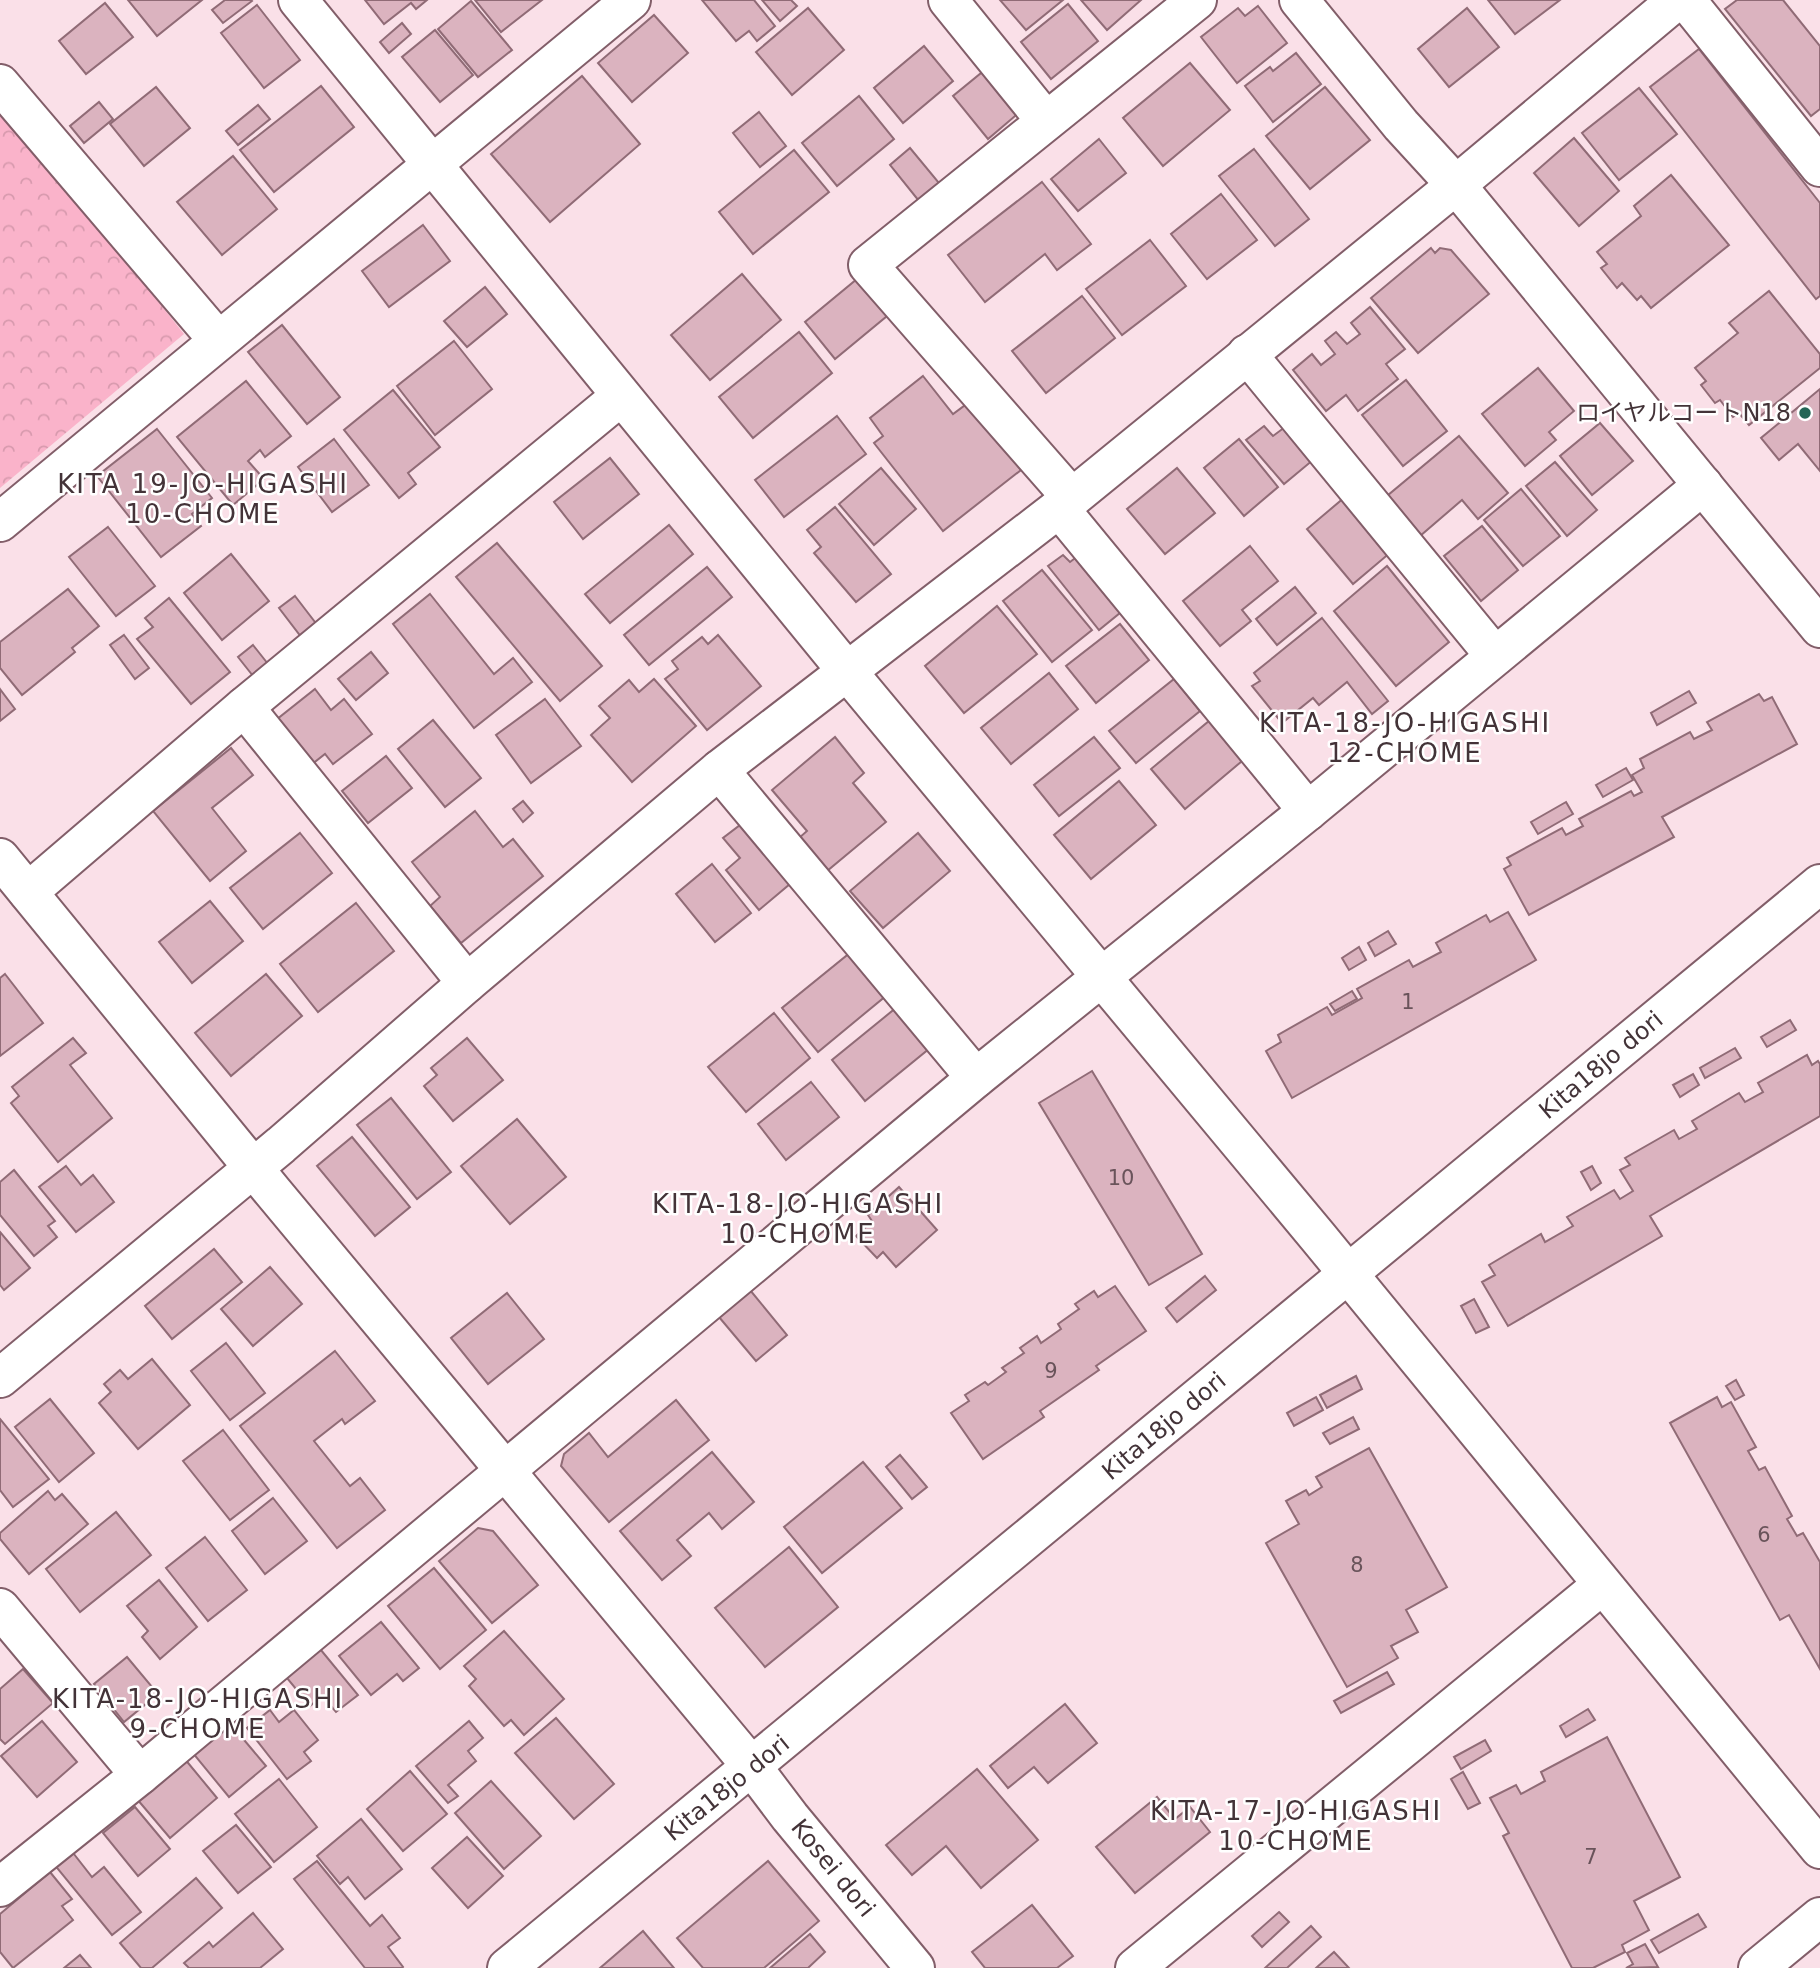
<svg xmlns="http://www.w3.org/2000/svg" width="1820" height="1968" font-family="'DejaVu Sans','Noto Sans JP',sans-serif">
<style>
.park{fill:url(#park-crowns)}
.building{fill:#dbb3bf;stroke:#906b76;stroke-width:2}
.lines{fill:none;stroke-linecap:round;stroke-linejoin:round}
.minor-casing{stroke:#825e69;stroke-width:42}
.minor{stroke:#fff;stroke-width:38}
.poi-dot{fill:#236555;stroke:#fff;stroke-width:2.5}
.labels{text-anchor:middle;stroke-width:5;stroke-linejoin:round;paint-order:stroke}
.number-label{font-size:21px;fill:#69535a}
.poi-label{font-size:24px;fill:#433338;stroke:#fff;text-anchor:end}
.street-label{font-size:24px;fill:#433338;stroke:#fff}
.neighbourhood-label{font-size:26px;letter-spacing:2px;fill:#433338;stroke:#fff}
</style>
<defs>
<pattern id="park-crowns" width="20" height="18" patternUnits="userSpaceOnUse" patternTransform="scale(1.75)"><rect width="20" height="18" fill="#fab3ca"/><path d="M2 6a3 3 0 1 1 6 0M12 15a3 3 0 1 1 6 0" fill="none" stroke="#d89aae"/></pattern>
</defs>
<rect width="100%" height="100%" fill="#fae0e8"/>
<path class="park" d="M0,102L184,334L0,488Z"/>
<g class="building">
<path d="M128,0H202L157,36Z"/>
<path d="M225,0H251L252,1L223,23L212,10Z"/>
<path d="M365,0H427L416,9L411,3L384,24Z"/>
<path d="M475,0H542L501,32Z"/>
<path d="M702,0H754L775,26L757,41L749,31L736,41Z"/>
<path d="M762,0H791L797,6L780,21Z"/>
<path d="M1000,0H1063L1026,30Z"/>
<path d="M1081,0H1141L1107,30Z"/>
<path d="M1488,0H1560L1515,34Z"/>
<path d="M1737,0H1783L1820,46V109L1811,116L1725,9Z"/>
<path d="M471,1L512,50L478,77L438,29Z"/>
<path d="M105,3L133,37L86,74L59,41Z"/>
<path d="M1068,4L1098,41L1051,79L1021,42Z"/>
<path d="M257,5L300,60L264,88L221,33Z"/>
<path d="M1258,6L1287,43L1237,83L1201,37L1238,8L1245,16Z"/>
<path d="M808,8L844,50L792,95L756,52Z"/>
<path d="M1467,8L1499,47L1449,87L1418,49Z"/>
<path d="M654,15L688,53L632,102L598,63Z"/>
<path d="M402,23L411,34L389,53L380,42Z"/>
<path d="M435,30L473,75L440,102L402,57Z"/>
<path d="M924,46L953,81L903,123L874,88Z"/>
<path d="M1699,49L1820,203V296L1816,299L1650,87Z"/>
<path d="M1296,53L1321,84L1273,122L1245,86L1270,67L1273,71Z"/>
<path d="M1190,63L1230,110L1163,166L1123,118Z"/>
<path d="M986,69L1021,111L988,139L953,96Z"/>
<path d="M582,76L640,144L550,222L491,154Z"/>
<path d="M321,86L354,127L274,192L240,150Z"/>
<path d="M156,87L190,128L144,166L110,124Z"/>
<path d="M1325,87L1370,140L1310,189L1266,136Z"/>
<path d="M1639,88L1677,134L1619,180L1582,133Z"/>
<path d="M859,96L894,139L837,186L802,143Z"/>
<path d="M99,102L113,119L84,143L70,126Z"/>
<path d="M258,105L270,119L238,145L226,131Z"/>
<path d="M759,112L786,146L760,167L733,133Z"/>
<path d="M1574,138L1619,191L1579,226L1534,173Z"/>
<path d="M1099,139L1126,173L1078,211L1051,179Z"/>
<path d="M910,148L944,189L923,206L890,165Z"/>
<path d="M1254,149L1309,219L1275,246L1219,176Z"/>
<path d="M794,150L829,192L753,254L719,212Z"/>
<path d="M233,156L277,209L222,255L177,202Z"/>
<path d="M1671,175L1729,245L1651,308L1641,296L1637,300L1622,283L1617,288L1601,268L1607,264L1597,252L1641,216L1634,206Z"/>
<path d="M1042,182L1091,244L1057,270L1045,254L985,302L948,255Z"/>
<path d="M1221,194L1257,240L1207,279L1171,234Z"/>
<path d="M423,225L450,261L389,307L362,271Z"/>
<path d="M1150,240L1186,286L1122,335L1086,289Z"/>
<path d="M1431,248L1435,253L1440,248L1451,250L1489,294L1418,353L1371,298Z"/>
<path d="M742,274L781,320L710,380L671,335Z"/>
<path d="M857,279L887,316L835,359L805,322Z"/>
<path d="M485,287L507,314L467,347L444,321Z"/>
<path d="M1769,291L1820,354V368L1749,425L1739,413L1733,417L1720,400L1715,403L1701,385L1706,381L1695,368L1738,333L1729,323Z"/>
<path d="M1082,296L1115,338L1046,393L1012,351Z"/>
<path d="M1370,307L1405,349L1386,364L1398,379L1358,411L1346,395L1326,411L1293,370L1312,354L1321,365L1335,354L1325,341L1336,332L1347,344L1360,334L1351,323Z"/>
<path d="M282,325L340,397L307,424L248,352Z"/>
<path d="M799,332L832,373L753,438L719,397Z"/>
<path d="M454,341L492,389L435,435L397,386Z"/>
<path d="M1538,368L1574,411L1549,432L1556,440L1525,466L1482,414Z"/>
<path d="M923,376L953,414L968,403L1021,470L943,531L874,443L883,436L870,418Z"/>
<path d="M1406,380L1447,431L1403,466L1362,415Z"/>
<path d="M246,381L291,436L265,457L260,450L248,461L264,479L233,505L177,437Z"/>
<path d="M1820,389V471L1798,444L1779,460L1761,438Z"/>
<path d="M393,390L440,447L408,473L416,484L399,498L344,430Z"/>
<path d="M837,416L866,454L784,517L755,480Z"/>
<path d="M1600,423L1633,461L1592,495L1560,456Z"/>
<path d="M1264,426L1273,436L1285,427L1313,460L1284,484L1246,440Z"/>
<path d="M157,429L212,498L192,514L201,526L161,557L97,476Z"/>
<path d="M1459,436L1508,493L1478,519L1462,500L1420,536L1387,496Z"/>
<path d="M334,439L369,485L332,512L298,467Z"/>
<path d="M1239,439L1278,487L1244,516L1204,468Z"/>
<path d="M610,458L639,494L583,539L554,502Z"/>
<path d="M1555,462L1597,510L1567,536L1526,486Z"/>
<path d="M881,468L916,509L874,545L839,504Z"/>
<path d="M1177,468L1215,513L1165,554L1127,509Z"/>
<path d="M1521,489L1560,536L1523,566L1484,520Z"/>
<path d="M1345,497L1391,552L1353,584L1307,529Z"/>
<path d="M835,507L891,574L856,602L814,553L821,547L807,530Z"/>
<path d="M669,525L693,554L610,623L585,594Z"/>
<path d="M1482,526L1518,570L1481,601L1444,556Z"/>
<path d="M108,527L155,586L116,616L69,557Z"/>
<path d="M497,543L602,666L560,701L456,577Z"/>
<path d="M1250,546L1278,581L1242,610L1251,621L1220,646L1183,601Z"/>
<path d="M1082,553L1126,608L1099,630L1048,566L1063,555L1070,562Z"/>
<path d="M231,554L269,601L222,640L184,593Z"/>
<path d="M1387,566L1449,642L1396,686L1334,611Z"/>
<path d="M707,567L732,597L649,665L624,635Z"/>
<path d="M1042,570L1092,630L1052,662L1003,601Z"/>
<path d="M1295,587L1316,613L1277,645L1256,619Z"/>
<path d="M68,589L99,626L72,648L75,652L22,695L0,668V642Z"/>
<path d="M430,594L494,674L513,658L532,682L474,728L393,624Z"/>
<path d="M295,596L318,626L302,638L279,608Z"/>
<path d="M169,598L230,672L191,704L137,639L153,627L145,618Z"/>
<path d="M997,606L1037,654L964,713L925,666Z"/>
<path d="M1322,618L1388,701L1372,714L1347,682L1319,705L1313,698L1282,723L1252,686L1260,681L1254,673Z"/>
<path d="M1120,624L1149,660L1096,703L1066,666Z"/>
<path d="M124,635L149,668L135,679L110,645Z"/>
<path d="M718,635L761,686L707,730L665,679L678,669L672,661L702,637L708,644Z"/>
<path d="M253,645L272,669L257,681L238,657Z"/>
<path d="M371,652L388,673L356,700L338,679Z"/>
<path d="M1049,673L1078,709L1011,764L981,728Z"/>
<path d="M654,679L696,726L632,782L591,735L610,718L599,706L629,680L639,692Z"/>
<path d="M1174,679L1200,711L1136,763L1109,731Z"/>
<path d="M0,689L15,709L0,721Z"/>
<path d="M315,689L331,710L344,699L372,734L333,764L325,754L311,765L276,720Z"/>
<path d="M1689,691L1696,703L1657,725L1651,713Z"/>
<path d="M1759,694L1764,701L1772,697L1797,744L1662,817L1674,837L1529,915L1504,869L1511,865L1507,858L1562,828L1566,835L1583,826L1579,819L1631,791L1634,796L1642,792L1632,775L1644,768L1640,759L1690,732L1694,739L1712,730L1707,722Z"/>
<path d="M545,699L581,746L531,783L496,735Z"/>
<path d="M1215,716L1248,756L1185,809L1151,769Z"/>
<path d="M433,720L481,778L445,807L398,749Z"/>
<path d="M835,737L864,773L853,783L886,822L827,871L799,838L807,831L772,790Z"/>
<path d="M1094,737L1120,768L1059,816L1034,785Z"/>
<path d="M231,748L253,775L212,808L246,851L210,881L153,811Z"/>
<path d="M386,756L412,788L368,823L342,791Z"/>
<path d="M1626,768L1633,780L1603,797L1596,785Z"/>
<path d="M1119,781L1156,825L1091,879L1054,835Z"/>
<path d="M523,801L533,813L523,822L513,809Z"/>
<path d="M1566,802L1573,814L1538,834L1531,822Z"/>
<path d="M475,811L503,847L513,839L543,876L461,943L430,906L440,897L412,862Z"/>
<path d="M748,819L797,878L759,910L726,870L740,858L723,838Z"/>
<path d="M300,833L332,873L263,929L230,888Z"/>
<path d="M918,833L950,871L883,928L850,891Z"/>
<path d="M712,864L751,913L715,942L676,894Z"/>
<path d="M210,901L243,941L192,983L159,942Z"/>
<path d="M356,903L394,951L318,1012L280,964Z"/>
<path d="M1508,912L1536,960L1292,1098L1266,1051L1281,1042L1278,1035L1327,1007L1332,1015L1362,998L1357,989L1409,960L1413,967L1441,952L1436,943L1486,915L1490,922Z"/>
<path d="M1388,931L1396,944L1375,956L1368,943Z"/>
<path d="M1359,947L1366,960L1349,970L1342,958Z"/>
<path d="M851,952L887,995L818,1052L782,1008Z"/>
<path d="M5,974L43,1023L0,1056V978Z"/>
<path d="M266,974L302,1016L231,1076L195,1033Z"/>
<path d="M1352,991L1357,999L1335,1011L1330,1004Z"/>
<path d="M897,1007L930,1048L865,1101L832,1060Z"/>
<path d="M774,1013L810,1058L746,1112L708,1067Z"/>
<path d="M1790,1020L1796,1030L1767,1047L1761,1037Z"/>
<path d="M73,1038L86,1053L70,1065L112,1118L58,1162L11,1103L19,1096L12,1087Z"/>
<path d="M467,1038L503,1080L453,1121L424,1086L437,1075L431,1068Z"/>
<path d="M1735,1048L1741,1058L1705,1078L1700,1068Z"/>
<path d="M1807,1055L1812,1065L1818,1061L1820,1064V1116L1650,1216L1662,1236L1508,1326L1482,1282L1495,1275L1489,1265L1541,1234L1545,1242L1573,1226L1567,1217L1614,1190L1620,1199L1633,1191L1620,1170L1630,1165L1625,1158L1674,1130L1679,1139L1697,1129L1692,1121L1739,1093L1745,1102L1763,1092L1758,1083Z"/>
<path d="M1092,1071L1202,1254L1149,1285L1039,1103Z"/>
<path d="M1693,1074L1699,1085L1680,1097L1673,1085Z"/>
<path d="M811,1082L839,1117L786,1160L758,1124Z"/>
<path d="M391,1098L451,1172L417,1199L357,1125Z"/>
<path d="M517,1119L566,1177L510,1224L461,1166Z"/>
<path d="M352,1137L410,1207L375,1236L317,1166Z"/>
<path d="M66,1166L81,1185L93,1175L114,1202L76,1232L39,1187Z"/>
<path d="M1592,1166L1601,1183L1591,1190L1581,1172Z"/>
<path d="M14,1170L55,1221L48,1226L57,1237L34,1256L0,1215V1182Z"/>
<path d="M899,1187L937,1230L896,1267L883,1252L877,1258L856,1236L872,1221L868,1215Z"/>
<path d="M0,1232L30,1268L4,1290L0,1285Z"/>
<path d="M214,1249L242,1282L172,1339L145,1306Z"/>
<path d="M270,1267L302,1304L253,1346L221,1309Z"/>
<path d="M1205,1276L1216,1290L1177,1322L1166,1308Z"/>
<path d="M1115,1286L1146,1331L1096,1366L1099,1370L1040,1411L1044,1417L983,1459L951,1413L969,1401L965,1395L985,1382L988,1385L1006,1372L1002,1368L1024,1353L1020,1348L1037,1336L1041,1343L1061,1329L1058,1324L1079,1309L1075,1304L1094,1291L1098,1297Z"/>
<path d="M750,1290L787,1335L756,1361L719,1317Z"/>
<path d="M507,1293L544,1339L488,1384L451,1338Z"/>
<path d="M1474,1299L1489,1327L1476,1333L1461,1306Z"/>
<path d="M226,1343L265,1393L230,1420L191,1371Z"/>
<path d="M335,1351L375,1401L345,1424L342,1419L314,1441L350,1486L360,1478L385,1510L337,1548L240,1426Z"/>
<path d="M152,1359L190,1405L138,1449L99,1403L111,1392L104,1384L120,1370L128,1379Z"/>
<path d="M1356,1376L1362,1389L1327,1408L1320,1395Z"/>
<path d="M1736,1380L1744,1395L1735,1400L1726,1386Z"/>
<path d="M1316,1397L1323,1410L1294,1426L1287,1413Z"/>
<path d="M1717,1397L1722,1407L1731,1402L1756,1447L1748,1451L1759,1470L1765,1467L1792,1516L1787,1519L1797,1536L1803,1533L1820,1562V1669L1789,1615L1780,1620L1670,1423Z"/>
<path d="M50,1399L94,1453L59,1482L15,1427Z"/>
<path d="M676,1400L709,1440L609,1522L561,1466L564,1454L589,1433L608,1457Z"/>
<path d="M1353,1417L1359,1429L1330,1444L1323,1433Z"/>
<path d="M0,1419L49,1479L13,1507L0,1490Z"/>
<path d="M223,1430L269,1490L230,1520L183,1461Z"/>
<path d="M1369,1448L1447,1587L1406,1610L1418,1632L1391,1646L1398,1658L1347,1687L1266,1543L1299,1524L1286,1501L1306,1490L1309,1495L1322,1487L1316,1477Z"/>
<path d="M712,1452L754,1502L722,1529L709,1513L677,1540L691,1556L662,1580L620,1531Z"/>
<path d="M900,1455L927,1487L912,1499L886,1467Z"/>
<path d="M863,1462L902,1508L822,1573L784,1527Z"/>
<path d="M48,1491L55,1500L62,1494L88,1524L29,1574L0,1539V1533Z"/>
<path d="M273,1498L307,1541L265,1574L232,1531Z"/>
<path d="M116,1512L151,1555L80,1612L46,1569Z"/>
<path d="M478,1528L493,1531L538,1585L492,1623L439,1561Z"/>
<path d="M205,1537L247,1590L208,1621L166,1568Z"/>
<path d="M789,1547L838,1607L765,1667L715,1608Z"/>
<path d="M434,1568L486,1630L440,1669L388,1606Z"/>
<path d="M159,1580L197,1627L160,1659L142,1637L148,1631L127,1606Z"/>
<path d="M381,1622L419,1668L403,1681L397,1674L371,1695L339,1656Z"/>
<path d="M504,1631L564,1699L524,1735L511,1720L504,1726L469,1686L476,1679L464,1666Z"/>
<path d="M316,1644L358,1695L336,1712L322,1696L310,1706L282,1672Z"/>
<path d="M127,1657L158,1694L124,1722L94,1684Z"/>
<path d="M23,1669L53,1703L5,1744L0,1739V1689Z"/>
<path d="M1387,1672L1394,1684L1341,1713L1334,1701Z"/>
<path d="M1065,1704L1097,1743L1048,1783L1034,1767L1008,1788L990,1766Z"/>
<path d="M1588,1709L1595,1720L1566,1737L1560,1726Z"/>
<path d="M270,1710L279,1722L294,1710L318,1740L304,1752L311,1761L287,1779L247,1728Z"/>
<path d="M556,1718L614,1784L574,1819L515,1753Z"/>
<path d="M42,1721L77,1762L37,1797L1,1756Z"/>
<path d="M469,1721L483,1738L468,1751L476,1761L448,1785L458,1796L448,1803L416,1766Z"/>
<path d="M229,1722L266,1766L229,1797L192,1752Z"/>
<path d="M1607,1737L1680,1877L1634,1901L1649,1930L1622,1945L1625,1952L1593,1968H1572L1503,1836L1509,1833L1490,1798L1516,1785L1521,1794L1545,1781L1541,1772Z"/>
<path d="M1485,1740L1491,1751L1461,1769L1454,1757Z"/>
<path d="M184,1758L217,1798L170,1838L137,1799Z"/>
<path d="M977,1769L1038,1840L981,1888L946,1846L912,1875L886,1845Z"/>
<path d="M410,1771L447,1814L403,1851L367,1809Z"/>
<path d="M1463,1772L1480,1803L1468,1809L1451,1779Z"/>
<path d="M279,1779L317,1827L274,1862L235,1814Z"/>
<path d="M491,1781L541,1836L504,1869L455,1813Z"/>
<path d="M1157,1797L1175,1819L1190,1807L1210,1832L1135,1893L1096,1847Z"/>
<path d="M135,1807L170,1849L138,1876L103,1833Z"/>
<path d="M361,1819L402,1869L365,1899L348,1877L340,1884L317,1856Z"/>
<path d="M236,1825L271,1867L238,1893L203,1851Z"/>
<path d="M467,1837L503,1876L468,1908L432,1868Z"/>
<path d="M70,1849L92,1877L104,1867L141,1912L112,1935L53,1863Z"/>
<path d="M317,1861L370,1926L382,1915L400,1938L388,1947L403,1967L402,1968H365L294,1879Z"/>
<path d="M768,1861L819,1921L764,1968H703L677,1938Z"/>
<path d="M50,1872L72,1899L62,1906L73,1920L13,1968L0,1952V1914Z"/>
<path d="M196,1878L222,1908L152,1968H141L120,1943Z"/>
<path d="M1032,1905L1073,1956L1057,1968H985L972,1952Z"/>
<path d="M1279,1912L1289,1922L1262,1947L1252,1936Z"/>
<path d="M253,1913L283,1949L260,1968H189L184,1963L209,1942L213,1947Z"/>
<path d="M1698,1914L1706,1927L1659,1953L1651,1940Z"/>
<path d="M1311,1926L1321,1937L1287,1968H1265Z"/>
<path d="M643,1931L674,1968H600Z"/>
<path d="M810,1934L825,1952L808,1968H770Z"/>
<path d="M1645,1944L1658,1967L1626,1968L1633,1964L1627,1953Z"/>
<path d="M1334,1952L1349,1968H1316Z"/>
<path d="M80,1955L91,1968H64Z"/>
</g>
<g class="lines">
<defs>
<g id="minor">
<path d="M298,0L846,670L1318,1237L1820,1849"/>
<path d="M948,0L1046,121"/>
<path d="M1299,0L1401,125L1456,185L1820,628"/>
<path d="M1686,0L1820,167"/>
<path d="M0,84L218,340"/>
<path d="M1247,354L1495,656"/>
<path d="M1072,498L868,265L1197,0"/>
<path d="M1059,508L1308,811"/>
<path d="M0,522L631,0"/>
<path d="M244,707L467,983"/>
<path d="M719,770L976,1078"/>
<path d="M0,858L273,1192L753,1768L790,1817L915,1968"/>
<path d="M28,892L244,707L621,396"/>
<path d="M0,1378L281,1145L467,983L719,770L1072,498L1456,185L1677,0"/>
<path d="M0,1608L140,1775"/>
<path d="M0,1887L140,1775L976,1078L1308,811L1703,485"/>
<path d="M507,1968L1820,884"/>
<path d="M1135,1968L1602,1585"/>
<path d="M1758,1968L1820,1917"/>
</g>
</defs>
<use href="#minor" class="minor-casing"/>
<use href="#minor" class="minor"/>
</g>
<circle class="poi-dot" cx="1805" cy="413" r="7"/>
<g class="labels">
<g class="number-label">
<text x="1408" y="1009">1</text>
<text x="1121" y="1185">10</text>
<text x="1051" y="1378">9</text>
<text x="1764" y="1542">6</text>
<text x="1357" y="1572">8</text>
<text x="1591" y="1864">7</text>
</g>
<g class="poi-label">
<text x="1791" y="421">ロイヤルコートN18</text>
</g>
<g class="street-label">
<text transform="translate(1601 1065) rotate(-40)" y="8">Kita18jo dori</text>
<text transform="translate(1164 1426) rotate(-40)" y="8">Kita18jo dori</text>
<text transform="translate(727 1788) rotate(-39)" y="8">Kita18jo dori</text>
<text transform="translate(833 1868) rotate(51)" y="8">Kosei dori</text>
</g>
<g class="neighbourhood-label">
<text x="203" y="493">KITA 19-JO-HIGASHI<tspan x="203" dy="30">10-CHOME</tspan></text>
<text x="1405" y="732">KITA-18-JO-HIGASHI<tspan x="1405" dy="30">12-CHOME</tspan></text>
<text x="798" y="1213">KITA-18-JO-HIGASHI<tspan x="798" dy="30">10-CHOME</tspan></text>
<text x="198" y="1708">KITA-18-JO-HIGASHI<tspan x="198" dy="30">9-CHOME</tspan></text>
<text x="1296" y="1820">KITA-17-JO-HIGASHI<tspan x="1296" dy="30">10-CHOME</tspan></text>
</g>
</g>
</svg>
